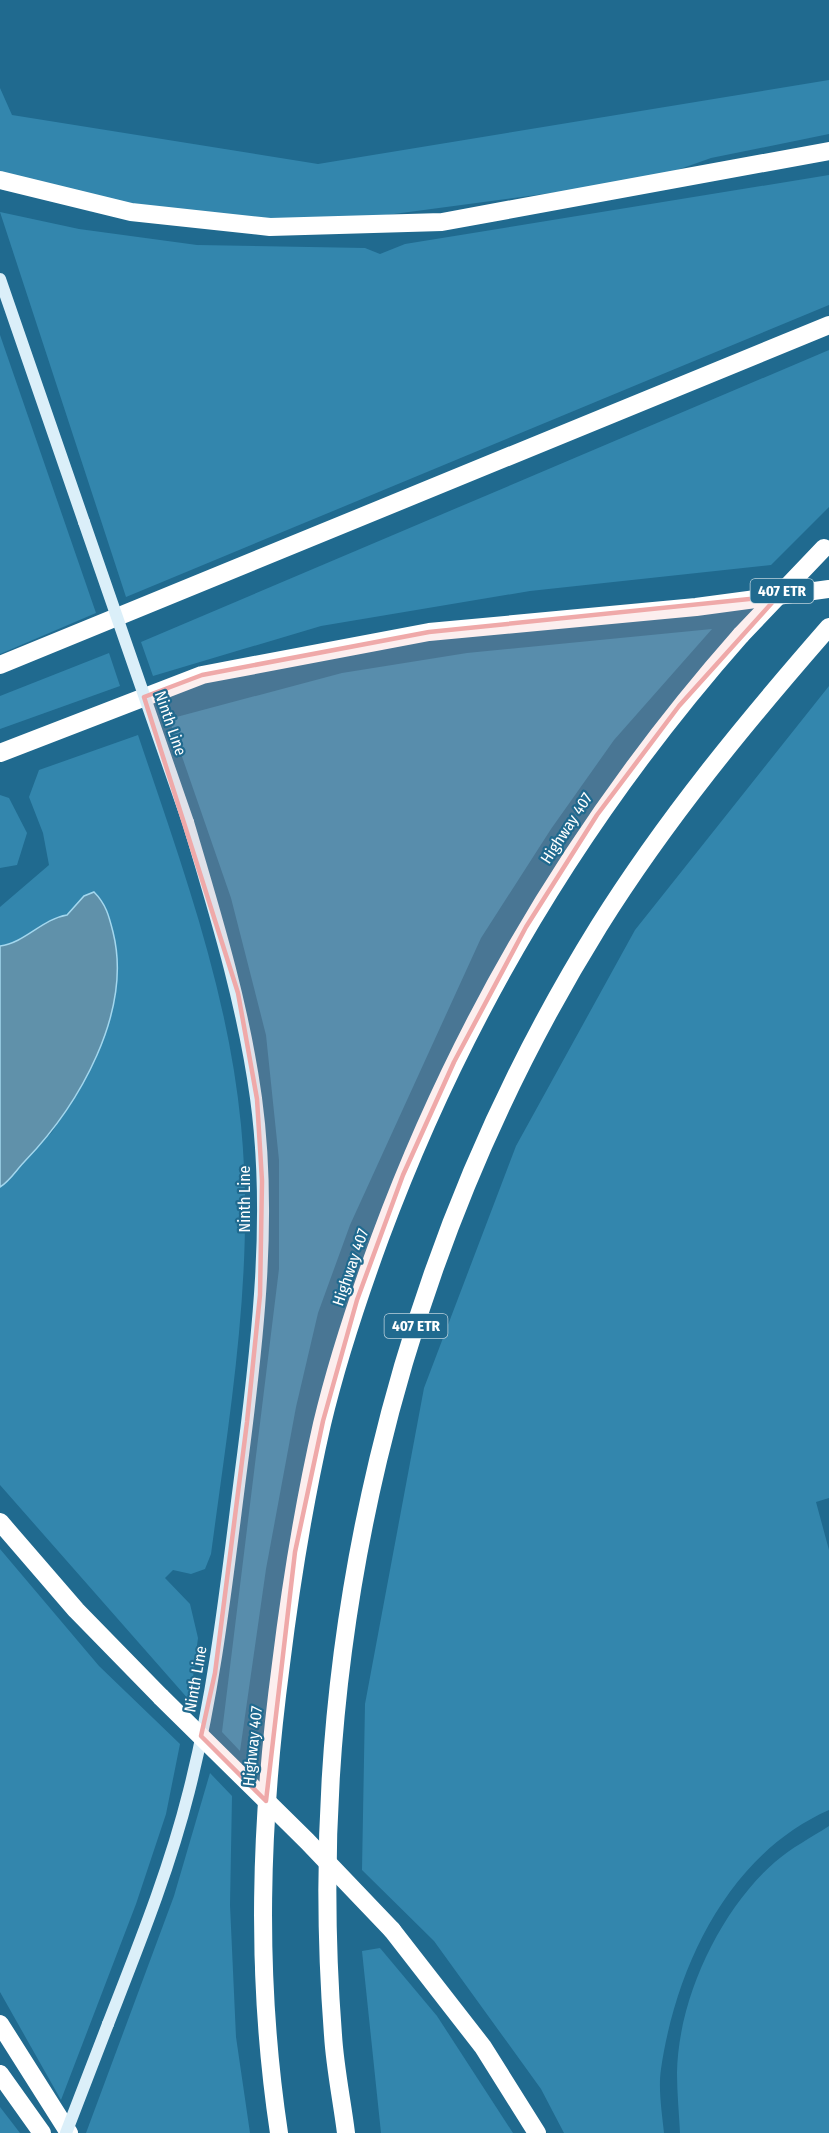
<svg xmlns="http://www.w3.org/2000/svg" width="829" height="2133" font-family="'Fira Sans Condensed',sans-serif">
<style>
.green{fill:#3386ad}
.water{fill:#6091aa;stroke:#a3d7ee;stroke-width:1.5}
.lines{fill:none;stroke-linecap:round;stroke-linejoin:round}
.secondary{stroke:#dbeff9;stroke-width:12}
.highway{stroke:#fff;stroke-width:18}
.secondary-bridge{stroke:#dbeff9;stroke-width:12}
.highway-bridge{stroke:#fff;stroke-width:18}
.marked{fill:#efa9a9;fill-opacity:0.2;stroke:#efa9a9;stroke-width:4.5;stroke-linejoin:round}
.labels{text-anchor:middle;stroke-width:4.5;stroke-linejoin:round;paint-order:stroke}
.shield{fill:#206a8f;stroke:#bcd2dd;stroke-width:1.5}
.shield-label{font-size:15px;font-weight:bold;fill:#fff}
.street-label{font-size:16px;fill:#fff;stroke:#206a8f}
</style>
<rect width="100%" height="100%" fill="#206a8f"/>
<g class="green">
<path d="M829,80V134L711,158L649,180L334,222L175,217L0,178V88L12,115L318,164Z"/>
<path d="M829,175V305L126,597L0,212L79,229L197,245L365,248L380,254L405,244Z"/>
<path d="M0,335L96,613L0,654Z"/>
<path d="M829,350V507L771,565L530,591L321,626L153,676L141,642Z"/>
<path d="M712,629L614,740L551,829L481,938L350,1225L318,1313L296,1407L266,1569L240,1751L222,1732L279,1269V1160L266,1035L231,898L169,719L342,673L467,653Z"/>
<path d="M109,653L120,686L0,729V696Z"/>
<path d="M829,686V1498L816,1502L829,1550V1810C729,1854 676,1966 661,2069C658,2089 662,2113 664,2133H564L541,2089L434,1941L362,1870L365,1704L424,1388L516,1146L635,930Z"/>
<path d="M138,735C181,863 228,990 241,1125C255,1269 230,1411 211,1554L205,1569L191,1574L173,1570L165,1578L190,1604L198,1638L190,1701L0,1485V1187L52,1132L77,1094L107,1029L115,940L101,899L84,896L67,915C41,918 25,943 0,946V907L49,865L43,833L29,797L39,770Z"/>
<path d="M0,795L9,798L27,833L17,865L0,868Z"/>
<path d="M0,1549L99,1666L180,1744L166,1814L136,1904L61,2100L0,1992Z"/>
<path d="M210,1773L232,1796L230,1905L236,2037L250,2133H86L174,1896Z"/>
<path d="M829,1826V2133H680C679,2113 677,2093 677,2073C678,1999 720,1910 775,1862C791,1848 812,1837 829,1826Z"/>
<path d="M380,1948L437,2016L513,2133H381L362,1951Z"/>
<path d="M0,2107L20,2133H0Z"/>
</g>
<path class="water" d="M94,892C106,904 109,916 113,932C133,1012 79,1105 25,1161C17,1169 10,1181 0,1187V946C25,943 42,919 67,915L84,896Z"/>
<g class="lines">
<g class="secondary">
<path d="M0,279L84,522"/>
<path d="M108,2024C138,1947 169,1871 189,1791C217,1681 228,1568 243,1455C258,1338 272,1215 256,1098C243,1003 215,913 188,822"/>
</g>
<g class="highway">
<path d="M0,180L131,212L270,227L442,222L829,151"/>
<path d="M0,665L829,325"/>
<path d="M0,753L202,675L429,632L696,607L829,589"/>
<path d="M0,1522L76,1610L161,1697"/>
<path d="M392,1930L483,2047L537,2133"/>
<path d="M0,2024L69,2133"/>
<path d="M0,2074L42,2133"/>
<path d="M279,2133C255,1974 260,1822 281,1664C291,1583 304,1503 322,1424C337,1361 358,1298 380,1238C463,1014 583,814 741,635"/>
<path d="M346,2133C342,2101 335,2068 333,2035C303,1650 395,1255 599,926C666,819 746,722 829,627"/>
</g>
<g class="secondary-bridge">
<path d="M84,522L188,822"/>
<path d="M66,2133L108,2024"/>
</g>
<g class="highway-bridge">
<path d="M741,635L824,548"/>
<path d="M161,1697L307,1841L392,1930"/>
</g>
</g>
<path class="marked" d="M778,596L679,706L597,815L526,927L454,1062L403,1175L357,1300L323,1421L295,1552L266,1801L201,1736L215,1673L247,1422L260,1295L262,1181L257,1099L238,993L144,697L202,675L429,632Z"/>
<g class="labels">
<g class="shield">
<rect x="750.5" y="579" width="63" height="24" rx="4.5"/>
<rect x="384.5" y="1314" width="63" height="24" rx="4.5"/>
</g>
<g class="shield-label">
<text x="782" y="596">407 ETR</text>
<text x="416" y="1331">407 ETR</text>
</g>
<g class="street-label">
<text transform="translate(171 723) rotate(71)" y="6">Ninth Line</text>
<text transform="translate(566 828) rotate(-57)" y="6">Highway 407</text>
<text transform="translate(244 1199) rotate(-90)" y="6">Ninth Line</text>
<text transform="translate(350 1267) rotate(-71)" y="6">Highway 407</text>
<text transform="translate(195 1679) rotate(-80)" y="6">Ninth Line</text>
<text transform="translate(252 1746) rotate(-84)" y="6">Highway 407</text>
</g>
</g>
</svg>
